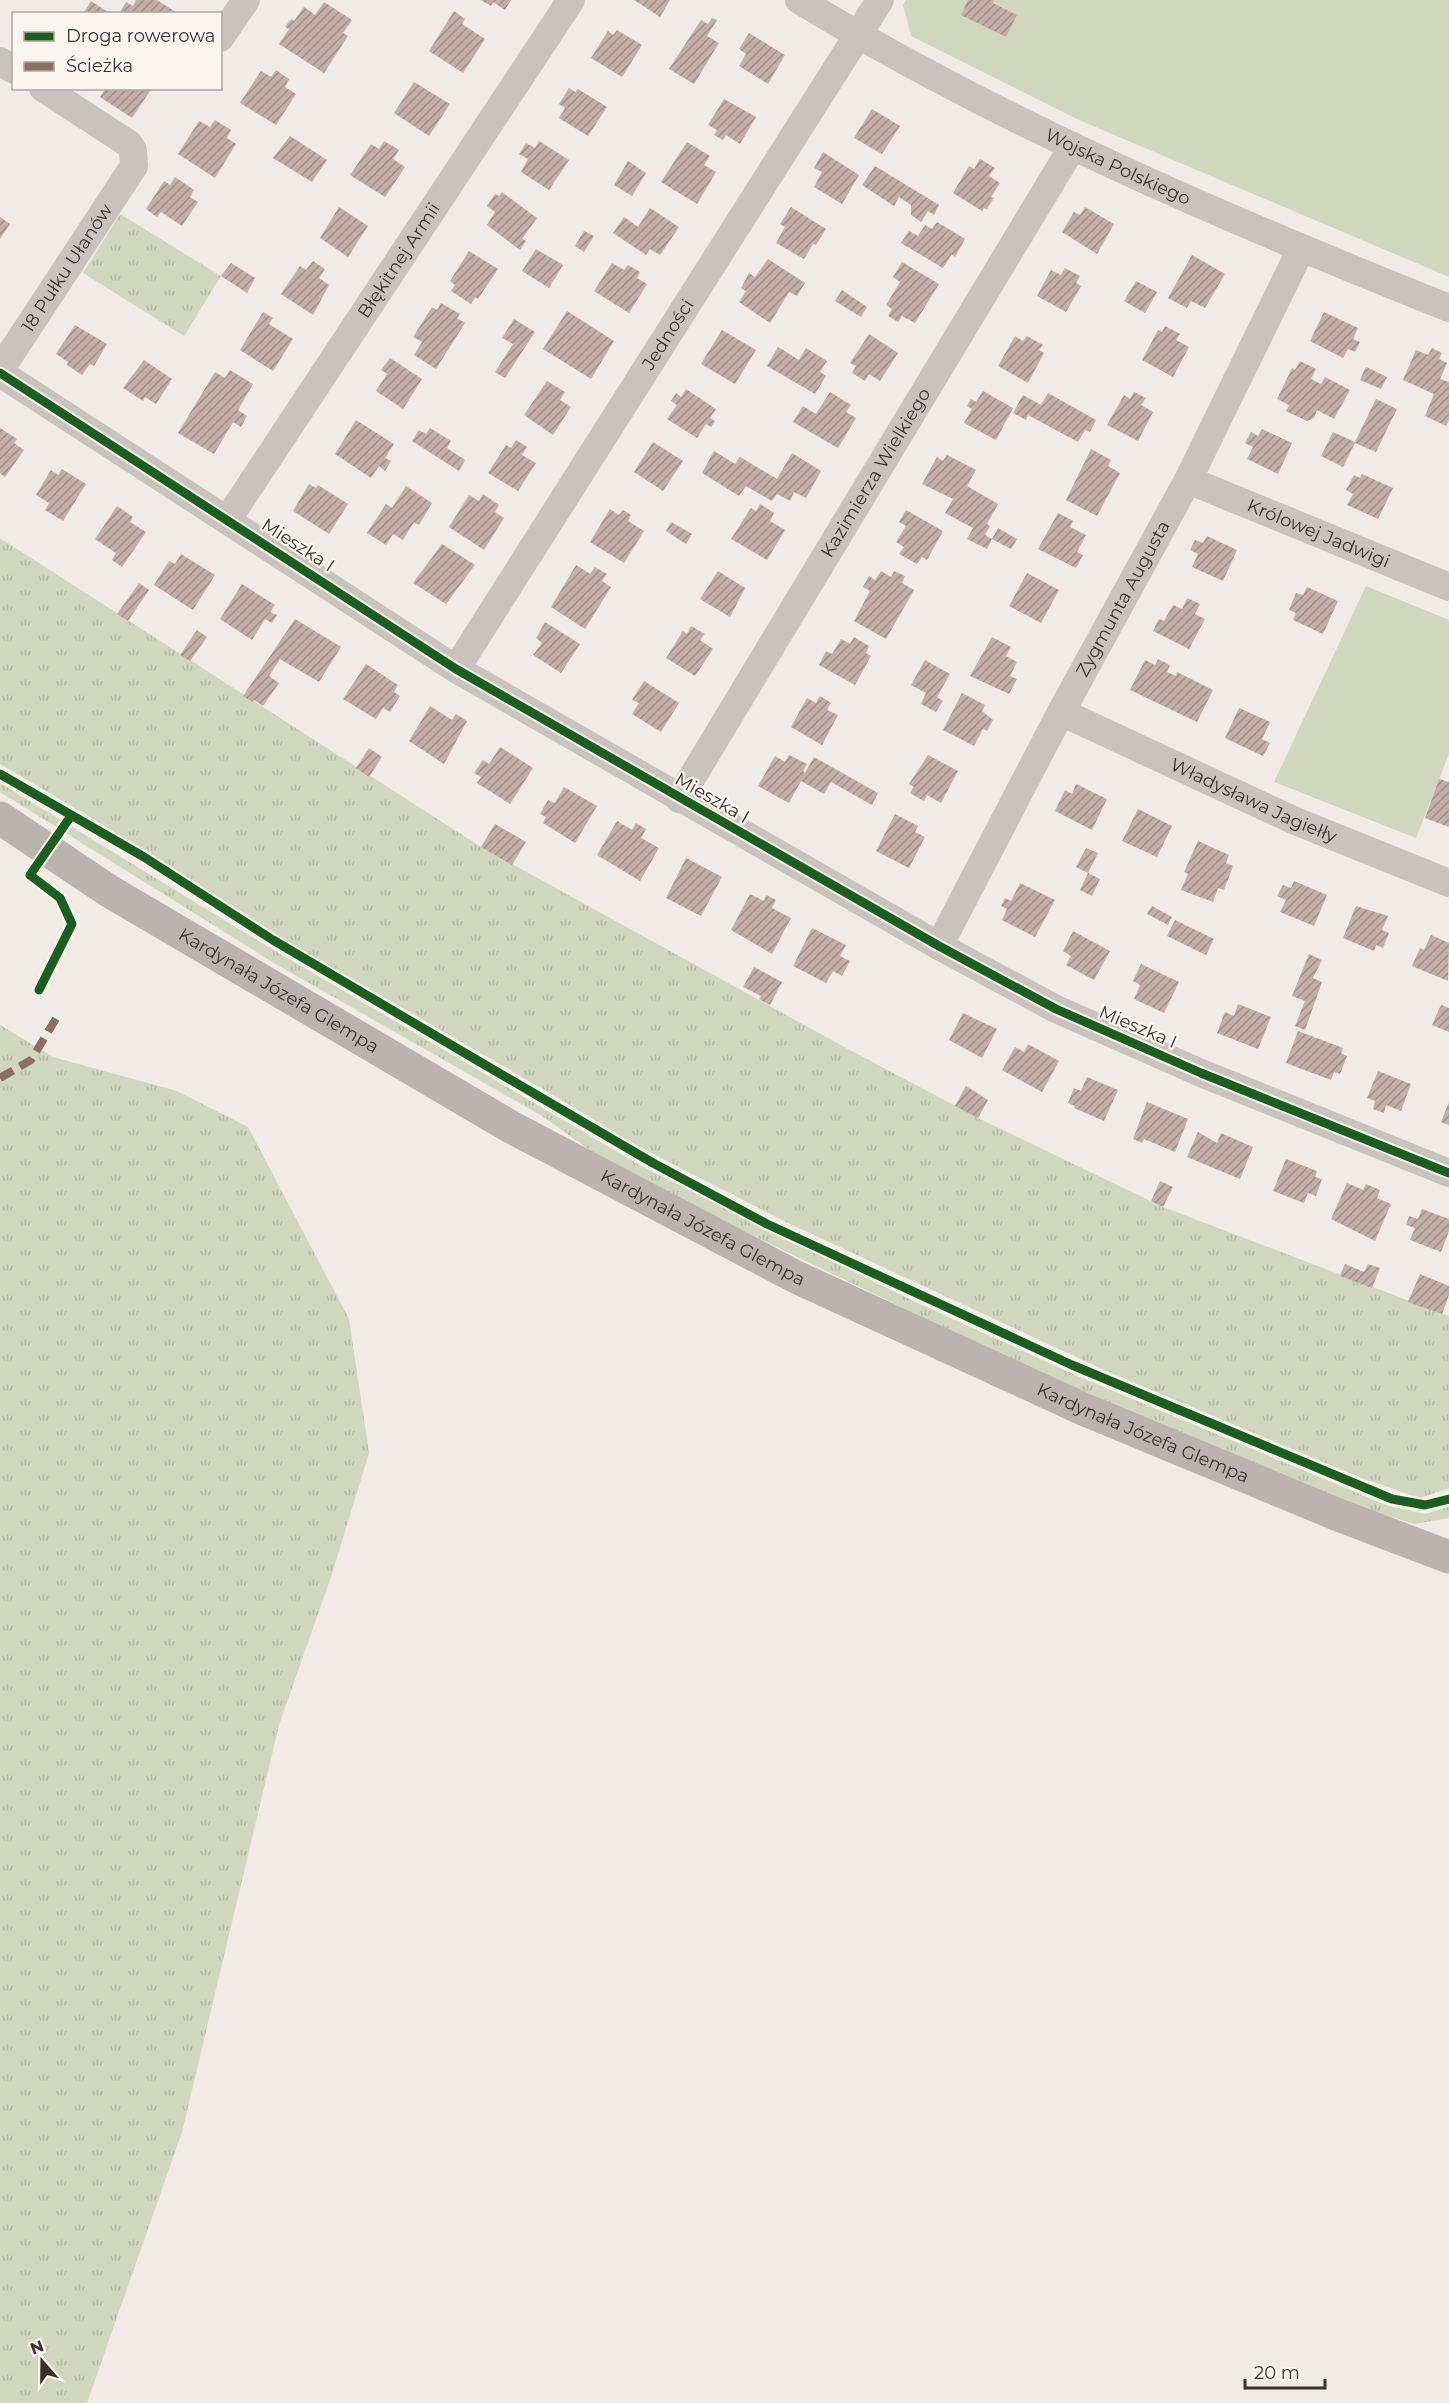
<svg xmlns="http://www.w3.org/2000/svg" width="1449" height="2403" font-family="Montserrat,sans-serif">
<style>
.grass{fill:url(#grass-tufts)}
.green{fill:#d1d6bf}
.building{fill:url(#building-hatch)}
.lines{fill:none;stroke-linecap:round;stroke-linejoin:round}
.street{stroke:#c9c3be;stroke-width:28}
.secondary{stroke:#bab3ae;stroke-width:33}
.quiet{stroke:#8d6e63;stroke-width:8;stroke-dasharray:15 8;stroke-linecap:butt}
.cycleway-casing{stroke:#fbf5ee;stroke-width:13}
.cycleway{stroke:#1b5e20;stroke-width:9}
.labels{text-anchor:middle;stroke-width:4.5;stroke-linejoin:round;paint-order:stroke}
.street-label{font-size:18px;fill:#3b302b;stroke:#fbf5ee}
</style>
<defs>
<pattern id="grass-tufts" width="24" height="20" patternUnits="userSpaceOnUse" patternTransform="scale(1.5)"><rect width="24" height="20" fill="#d1d6bf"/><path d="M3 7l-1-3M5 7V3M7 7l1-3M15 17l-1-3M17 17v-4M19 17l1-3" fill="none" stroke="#b4b8a4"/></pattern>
<pattern id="building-hatch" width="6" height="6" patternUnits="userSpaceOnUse" patternTransform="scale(1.5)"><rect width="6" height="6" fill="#c3afa7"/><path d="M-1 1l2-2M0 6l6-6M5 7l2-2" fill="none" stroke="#a08f88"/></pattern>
</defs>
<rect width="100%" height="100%" fill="#f0ebe5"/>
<g class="grass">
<path d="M120,214L221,276L184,336L83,273Z"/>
<path d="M0,538L481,847L848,1049L978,1118L1163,1207L1449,1316V1488L1420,1498L1359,1477L1104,1370L786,1222L632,1143L560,1099L290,943L85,814L0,764Z"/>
<path d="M0,783L260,942L643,1167L911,1300L1082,1378L1389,1506L1425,1514L1449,1507V1518L1415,1524L1378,1513L1196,1440L1030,1369L735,1227L594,1153L542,1116L274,963L0,792Z"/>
<path d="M0,1025L53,1057L177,1091L248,1127L349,1319L369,1453L332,1574L279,1725L182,2132L87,2403H0Z"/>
</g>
<g class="green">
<path d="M906,0H1449V277L1079,120L911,36L903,5Z"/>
<path d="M1366,586L1449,620V754L1416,838L1274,782Z"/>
</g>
<g class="building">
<path d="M136,0H157L179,14H119L126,2L133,6Z"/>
<path d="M481,0H511L505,10L493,2L491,6Z"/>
<path d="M634,0H670L660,17Z"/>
<path d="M968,0H994L993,3L1017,15L1006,37L961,15Z"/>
<path d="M91,1L111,14H83Z"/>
<path d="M324,2L352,20L343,33L348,36L324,73L279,44L289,29L285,27L291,19L294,21L304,7L315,15Z"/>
<path d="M454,11L465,19L462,24L485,39L463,73L429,51Z"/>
<path d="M712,18L717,20L707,36L719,43L694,84L669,69L701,20L708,24Z"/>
<path d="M617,30L642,45L622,77L591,58L608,31L613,35Z"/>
<path d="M749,33L785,55L768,84L739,66L746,54L739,49Z"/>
<path d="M276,70L289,79L285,87L296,94L276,125L240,103L261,71L271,77Z"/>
<path d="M414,82L450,104L429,136L394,113Z"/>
<path d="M106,88H152L132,118L100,97Z"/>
<path d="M569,88L575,92L578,89L607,107L588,136L559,118L565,108L559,104Z"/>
<path d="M724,99L756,117L740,144L726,135L723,140L714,135L717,130L708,125Z"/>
<path d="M872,109L900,126L882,154L854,138Z"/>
<path d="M215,120L231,130L227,138L236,144L215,178L178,154L199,121L210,127Z"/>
<path d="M290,136L327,160L312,182L273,158Z"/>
<path d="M384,141L399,150L393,159L405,167L385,197L350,175L371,144L379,149Z"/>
<path d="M539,141L569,160L549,190L521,172L528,159L519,154L526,143L535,148Z"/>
<path d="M687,142L710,156L704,165L716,172L697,204L661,182Z"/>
<path d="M823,152L859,175L842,204L814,187L822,172L814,168Z"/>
<path d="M980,159L995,168L989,176L1000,183L991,197L994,198L987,209L984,208L982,211L953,193L969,166L974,169Z"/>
<path d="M628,161L646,173L632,196L614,185Z"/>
<path d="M875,166L939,205L934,215L928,211L921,222L911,215V205L899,197L894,206L862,185Z"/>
<path d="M175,177L194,190L190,197L198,202L182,226L161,212L157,217L146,209L164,181L170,185Z"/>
<path d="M502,192L537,218L522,239L526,241L520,250L487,225L495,212L487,206L495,194L499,196Z"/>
<path d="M339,207L368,226L348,257L320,238Z"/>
<path d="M791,207L826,229L816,245L813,244L804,259L776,243L785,227L780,224Z"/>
<path d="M1085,207L1114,224L1097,254L1062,232L1074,212L1080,215Z"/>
<path d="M650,208L679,227L660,255L650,249L646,255L613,233L624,217L638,227Z"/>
<path d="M0,217L10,224L0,239Z"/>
<path d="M937,222L965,239L955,257L952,254L943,268L901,243L909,231L918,236L925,225L932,229Z"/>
<path d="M584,231L594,236L584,252L575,246Z"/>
<path d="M536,249L563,265L549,288L522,271Z"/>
<path d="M469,251L498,269L478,299L475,297L471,304L451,291L455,285L450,281Z"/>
<path d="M1192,255L1225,274L1205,308L1191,301L1187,308L1168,298Z"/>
<path d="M768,259L805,283L797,296L789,292L770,323L739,302L746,291L741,288L749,273L755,277Z"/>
<path d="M313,261L325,269L319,278L329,285L313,315L281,294L300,266L306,270Z"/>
<path d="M902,262L939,284L915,323L902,316L898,322L888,316L892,309L886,305L900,282L893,277Z"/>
<path d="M231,263L255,278L247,293L221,276Z"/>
<path d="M612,263L624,270L628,265L640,272L637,278L647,284L629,313L594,291Z"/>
<path d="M1065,268L1080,276L1076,283L1081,286L1066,312L1037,296L1051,270L1061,275Z"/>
<path d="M1136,281L1157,292L1145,313L1124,301Z"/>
<path d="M842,290L867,307L861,317L835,301Z"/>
<path d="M441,303L460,314L457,318L465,323L436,369L414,355L422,342L413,337L432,307L437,310Z"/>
<path d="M567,311L614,341L591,379L543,349Z"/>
<path d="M263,312L273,318L269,324L293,339L273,371L240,350Z"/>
<path d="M1324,312L1358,328L1353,339L1360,342L1355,352L1348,349L1343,358L1310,341Z"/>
<path d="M514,319L535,332L505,378L495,372L513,344L502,338Z"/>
<path d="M75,325L107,344L94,366L90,364L82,375L67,365L68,362L56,354Z"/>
<path d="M1165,326L1180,334L1176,340L1189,347L1173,377L1142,360L1158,330L1162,332Z"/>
<path d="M722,330L756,350L735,384L701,364Z"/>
<path d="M869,334L898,353L880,381L869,374L865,381L852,373L856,366L850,363Z"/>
<path d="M1015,336L1023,341L1027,336L1043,345L1039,350L1044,353L1028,383L998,366Z"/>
<path d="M778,347L799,360L806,348L827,361L820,372L826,376L815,394L767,366Z"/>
<path d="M1432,348L1442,353L1439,359L1447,363L1440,379L1449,382V420L1446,426L1425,416L1434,394L1403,380L1416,350L1428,355Z"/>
<path d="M390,358L422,379L403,409L376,391L387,374L381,370Z"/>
<path d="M144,360L172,379L156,404L145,397L143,401L123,388Z"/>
<path d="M1300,361L1316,369L1311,379L1321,384L1325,377L1350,390L1334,419L1317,410L1314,418L1307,421L1286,411L1289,405L1277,399L1292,368L1295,370Z"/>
<path d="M1366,367L1387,377L1381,389L1360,380Z"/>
<path d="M230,370L253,384L238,410L247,416L241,427L233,422L214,454L178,433L215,372L225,378Z"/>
<path d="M547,381L565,392L560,400L571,407L553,435L524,415Z"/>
<path d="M686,389L716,409L710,418L715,421L711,427L706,424L697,438L667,419L677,405L671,401L676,393L681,397Z"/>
<path d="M983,391L1013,408L996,440L964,423L972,409L967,406L971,399L976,402Z"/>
<path d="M830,392L851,405L846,412L856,418L838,448L793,422L803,406L816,414Z"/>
<path d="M1134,392L1146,398L1141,405L1153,412L1138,441L1107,425L1124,395L1130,399Z"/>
<path d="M1048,393L1096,420L1090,432L1085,430L1078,442L1028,415L1026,420L1013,413L1023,395L1041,405Z"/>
<path d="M1376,399L1397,409L1376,452L1355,443L1343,467L1321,456L1333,432L1355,442Z"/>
<path d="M356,420L394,444L385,458L391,461L385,471L379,466L371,478L335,454Z"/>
<path d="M0,428L17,439L14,443L24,450L5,477L0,473Z"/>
<path d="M430,428L451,441L447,448L465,460L459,471L412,441L419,430L426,434Z"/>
<path d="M1262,429L1292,443L1278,474L1247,459L1253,447L1245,443L1251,432L1258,436Z"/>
<path d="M516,440L527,447L522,455L536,463L518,491L488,473L506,445L511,448Z"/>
<path d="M653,442L683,461L663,491L634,472Z"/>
<path d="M1091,449L1111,460L1108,466L1120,473L1097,516L1066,500Z"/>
<path d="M714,451L735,464L740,457L777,479L792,453L821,471L806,498L794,492L790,501L777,494L772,501L746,486L739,496L702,473Z"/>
<path d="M947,455L976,470L967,486L998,504L987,524L990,526L985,535L992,539L987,549L967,539L973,528L945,513L953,499L922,484L937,457L943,461Z"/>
<path d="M62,469L86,484L63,521L45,510L49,503L36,495L51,470L58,475Z"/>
<path d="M1362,474L1393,488L1378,519L1347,505L1353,494L1346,490L1354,475L1360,478Z"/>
<path d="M309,484L316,488L318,485L348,504L329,534L293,511Z"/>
<path d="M406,486L432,503L419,525L414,522L403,540L393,534L386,545L367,533L386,504L392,508Z"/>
<path d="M483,494L499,505L495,512L504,518L484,550L449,527L469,495L479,501Z"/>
<path d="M760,504L774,513L770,521L785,530L767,560L731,539L751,508L756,511Z"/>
<path d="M117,506L133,517L130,522L146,532L122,567L112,560L116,553L95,539Z"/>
<path d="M610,509L619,515L623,510L631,515L628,521L644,531L624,563L590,542Z"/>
<path d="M906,510L943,531L927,560L922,557L917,564L899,554L904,547L896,542L906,526L899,522Z"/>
<path d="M1058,513L1073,521L1070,527L1086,535L1077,552L1083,555L1076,568L1038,549Z"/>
<path d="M671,522L692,534L686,544L666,531Z"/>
<path d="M998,528L1017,539L1011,549L992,539Z"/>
<path d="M1207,536L1237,550L1223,581L1192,567L1198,554L1190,550L1195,540L1203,543Z"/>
<path d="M442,544L475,565L446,604L413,583Z"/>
<path d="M181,554L215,575L193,610L154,585L169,561L175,564Z"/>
<path d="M576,565L590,574L595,567L607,574L602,581L611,587L585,629L551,607Z"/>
<path d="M718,571L745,588L730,617L700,599Z"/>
<path d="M881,571L891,577L894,571L905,576L902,583L914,590L886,639L854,621L870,591L863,587L869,576L875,580Z"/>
<path d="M1027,573L1059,590L1041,623L1009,606Z"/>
<path d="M139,583L149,590L128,621L117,614Z"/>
<path d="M242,584L275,605L270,612L277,615L272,623L265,619L252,640L220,619Z"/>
<path d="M1307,587L1338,601L1323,634L1293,620L1296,613L1289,610L1296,593L1303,595Z"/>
<path d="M1187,598L1200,604L1195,614L1205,619L1189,649L1153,631L1159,619L1164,621L1173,605L1182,609Z"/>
<path d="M295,619L341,647L319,682L280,659L269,676L279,683L263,706L254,700L252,702L243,696Z"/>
<path d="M545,622L580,644L561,673L533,655L542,643L536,638Z"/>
<path d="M691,626L705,634L700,640L713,649L695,676L666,658L683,631L687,634Z"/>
<path d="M197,630L207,637L190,661L180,655Z"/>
<path d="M854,637L869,646L866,653L871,656L855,685L819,665L826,651L832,654L841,639L850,644Z"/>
<path d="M992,637L1011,647L1006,656L1017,662L1010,676L1017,679L1009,694L970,676Z"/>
<path d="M1158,659L1170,665L1167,672L1176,676L1177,672L1213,690L1197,722L1130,690L1145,660L1155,665Z"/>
<path d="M925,660L950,674L937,697L943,701L936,712L921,704L926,693L911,685Z"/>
<path d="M366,664L398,685L394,692L400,696L390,712L383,708L376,719L343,699Z"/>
<path d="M644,681L679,703L661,732L632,714L639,703L632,700Z"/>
<path d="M962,693L985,705L982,711L993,720L987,731L983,729L974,746L943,730Z"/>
<path d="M820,696L831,703L827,710L838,715L822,745L791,727L807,698L816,703Z"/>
<path d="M430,706L452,720L456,714L467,721L444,764L409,741Z"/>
<path d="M1239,708L1270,722L1262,739L1270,743L1263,756L1225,738Z"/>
<path d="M500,747L533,768L510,804L477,783L481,777L474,773L483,760L489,764Z"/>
<path d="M369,748L382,757L369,777L356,768Z"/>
<path d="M789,755L807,764L803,771L805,773L814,757L878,793L872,805L831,782L824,794L801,781L789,803L758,786L775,756L785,762Z"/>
<path d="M928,755L958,771L941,803L927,795L924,801L910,793L914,787L909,784Z"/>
<path d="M1439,779L1449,782V827L1425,818Z"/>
<path d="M1076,784L1107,799L1092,830L1055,811L1065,790L1072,794Z"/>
<path d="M564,787L597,806L575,843L543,823L546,817L540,814L548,800L555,803Z"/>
<path d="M1138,809L1172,826L1157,857L1122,841Z"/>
<path d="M895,814L918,826L915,832L925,837L909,868L876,851Z"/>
<path d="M617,821L632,830L636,823L646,829L641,838L659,848L640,881L597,855Z"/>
<path d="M495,824L526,842L512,865L481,847Z"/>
<path d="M1198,841L1229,855L1226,863L1233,866L1224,890L1218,888L1213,902L1181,890L1188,874L1184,872Z"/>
<path d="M1086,848L1098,853L1088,873L1100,879L1092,896L1080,890L1088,873L1076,867Z"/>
<path d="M686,858L722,877L701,916L666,898Z"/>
<path d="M1294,881L1327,895L1314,926L1280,912L1286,900L1277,896L1283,885L1291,888Z"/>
<path d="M1020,883L1055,900L1035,937L1002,920L1007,909L1001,906L1005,898L1011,901Z"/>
<path d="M750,894L764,901L766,895L776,900L772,908L791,918L772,954L731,930Z"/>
<path d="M1152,906L1172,917L1168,925L1147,914Z"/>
<path d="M1356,906L1388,916L1382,930L1389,933L1383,948L1376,945L1374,951L1343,938Z"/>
<path d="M1175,920L1214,939L1206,955L1167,936Z"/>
<path d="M812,928L846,945L840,956L850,961L842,976L833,971L826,983L793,966Z"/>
<path d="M1073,931L1110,951L1094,980L1066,965L1071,956L1063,951Z"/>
<path d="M1431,935L1449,943L1448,981L1412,966L1420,948L1424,950Z"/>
<path d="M1309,954L1322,960L1313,978L1322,982L1305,1030L1295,1026L1305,1001L1292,996Z"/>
<path d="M1141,964L1179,982L1164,1013L1134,999L1140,985L1133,981Z"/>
<path d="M754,967L782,982L770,1005L759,999L761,996L743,987Z"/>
<path d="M1238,1004L1271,1017L1258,1049L1217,1033L1225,1012L1234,1016Z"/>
<path d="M1441,1005L1449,1008V1032L1432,1025Z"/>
<path d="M963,1013L997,1029L982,1058L949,1040Z"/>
<path d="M1298,1031L1343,1048L1341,1053L1347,1056L1340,1074L1334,1072L1331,1080L1286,1063Z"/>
<path d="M1028,1044L1059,1061L1042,1092L1002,1070L1015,1047L1024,1052Z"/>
<path d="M1378,1071L1411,1084L1401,1111L1386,1105L1384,1113L1373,1109L1375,1101L1367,1098Z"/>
<path d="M1087,1077L1118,1090L1104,1121L1074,1108L1075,1106L1068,1103L1074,1088L1081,1091Z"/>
<path d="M966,1086L988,1100L978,1118L955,1106Z"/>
<path d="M1147,1102L1188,1119L1175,1152L1144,1139L1142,1143L1133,1139Z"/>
<path d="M1449,1102V1125L1441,1122Z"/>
<path d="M1198,1132L1217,1143L1221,1133L1253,1147L1240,1179L1187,1157Z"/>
<path d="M1286,1159L1317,1171L1315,1177L1322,1179L1316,1196L1308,1193L1304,1203L1273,1191Z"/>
<path d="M1160,1181L1173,1187L1163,1207L1151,1201Z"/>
<path d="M1347,1183L1363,1190L1366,1184L1380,1190L1377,1198L1391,1204L1375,1241L1331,1219Z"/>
<path d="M1422,1209L1449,1219V1231L1441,1252L1410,1240L1415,1228L1406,1225L1409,1216L1418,1219Z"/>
<path d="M1345,1264L1364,1272L1368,1264L1380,1268L1372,1288L1340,1276Z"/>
<path d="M1420,1274L1449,1286V1295L1442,1314L1408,1302Z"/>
</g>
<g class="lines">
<g class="street">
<path id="s1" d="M799,0C1002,123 1228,220 1449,308"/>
<path d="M220,38L246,0"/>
<path d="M0,61L14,70"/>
<path id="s2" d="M0,370L134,166L133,151L129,144L43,88"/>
<path d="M0,373L456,669L939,946L1056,1009L1201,1073L1449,1173"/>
<path id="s3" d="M1188,480L1449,587"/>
<path id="s4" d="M228,519L571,0"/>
<path id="s5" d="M456,669L880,0"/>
<path id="s6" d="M1061,712L1293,820L1449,883"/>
<path id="s7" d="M679,799L1073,146"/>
<path id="s8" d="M939,946L1061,712L1188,480L1301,249"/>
</g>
<path class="secondary" id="s9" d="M0,818L109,891L511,1127L796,1277L1083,1409L1336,1514L1449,1557"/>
<path class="quiet" d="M0,1078L31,1060L57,1017"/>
<defs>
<g id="cycleway">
<path d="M0,373L456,669L939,946L1056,1009L1201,1073L1449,1173"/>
<path d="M0,774L144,857L273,940L475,1059L653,1163L767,1224L1072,1365L1392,1499L1425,1505L1449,1499"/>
<path d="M39,990L72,924L60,898L30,875L71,816"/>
</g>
</defs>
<use href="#cycleway" class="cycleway-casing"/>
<use href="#cycleway" class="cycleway"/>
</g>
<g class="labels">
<g class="street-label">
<text dy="6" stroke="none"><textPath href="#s1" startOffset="360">Wojska Polskiego</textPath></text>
<text dy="6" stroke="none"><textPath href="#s4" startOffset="310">Błękitnej Armii</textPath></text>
<text dy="6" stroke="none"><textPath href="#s2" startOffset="122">18 Pułku Ułanów</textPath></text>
<text dy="6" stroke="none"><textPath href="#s5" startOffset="396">Jedności</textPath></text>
<text dy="6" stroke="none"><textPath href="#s7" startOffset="381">Kazimierza Wielkiego</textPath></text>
<text dy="6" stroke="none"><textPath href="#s3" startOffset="141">Królowej Jadwigi</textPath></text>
<text transform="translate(298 545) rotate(33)" y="6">Mieszka I</text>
<text dy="6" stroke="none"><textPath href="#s8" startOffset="393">Zygmunta Augusta</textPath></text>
<text transform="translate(712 798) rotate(30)" y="6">Mieszka I</text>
<text dy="6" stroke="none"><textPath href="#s6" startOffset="212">Władysława Jagiełły</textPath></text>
<text dy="6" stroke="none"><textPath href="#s9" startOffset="328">Kardynała Józefa Glempa</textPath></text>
<text transform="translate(1138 1027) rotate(23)" y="6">Mieszka I</text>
<text dy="6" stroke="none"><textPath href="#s9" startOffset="814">Kardynała Józefa Glempa</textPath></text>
<text dy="6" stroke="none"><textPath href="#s9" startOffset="1300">Kardynała Józefa Glempa</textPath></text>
</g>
</g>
<rect x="12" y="12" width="210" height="78" fill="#fbf5ee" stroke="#aea6a0" stroke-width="1.5"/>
<rect x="24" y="32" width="30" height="9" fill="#1b5e20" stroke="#aea6a0" stroke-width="1.5"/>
<text x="66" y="42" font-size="18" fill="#3b302b">Droga rowerowa</text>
<rect x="24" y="62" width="30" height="9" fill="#8d6e63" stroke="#aea6a0" stroke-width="1.5"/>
<text x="66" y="72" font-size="18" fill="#3b302b">Ścieżka</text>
<g transform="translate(42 2361) rotate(340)" stroke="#fbf5ee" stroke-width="4.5" paint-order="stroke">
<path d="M0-4.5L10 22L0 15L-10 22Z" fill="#3b302b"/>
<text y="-9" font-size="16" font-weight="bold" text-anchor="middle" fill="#3b302b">N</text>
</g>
<path d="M1245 2379v9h80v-9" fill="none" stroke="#3b302b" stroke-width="3"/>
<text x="1254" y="2379" font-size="18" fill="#3b302b" stroke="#fbf5ee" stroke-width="4.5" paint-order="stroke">20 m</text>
</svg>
